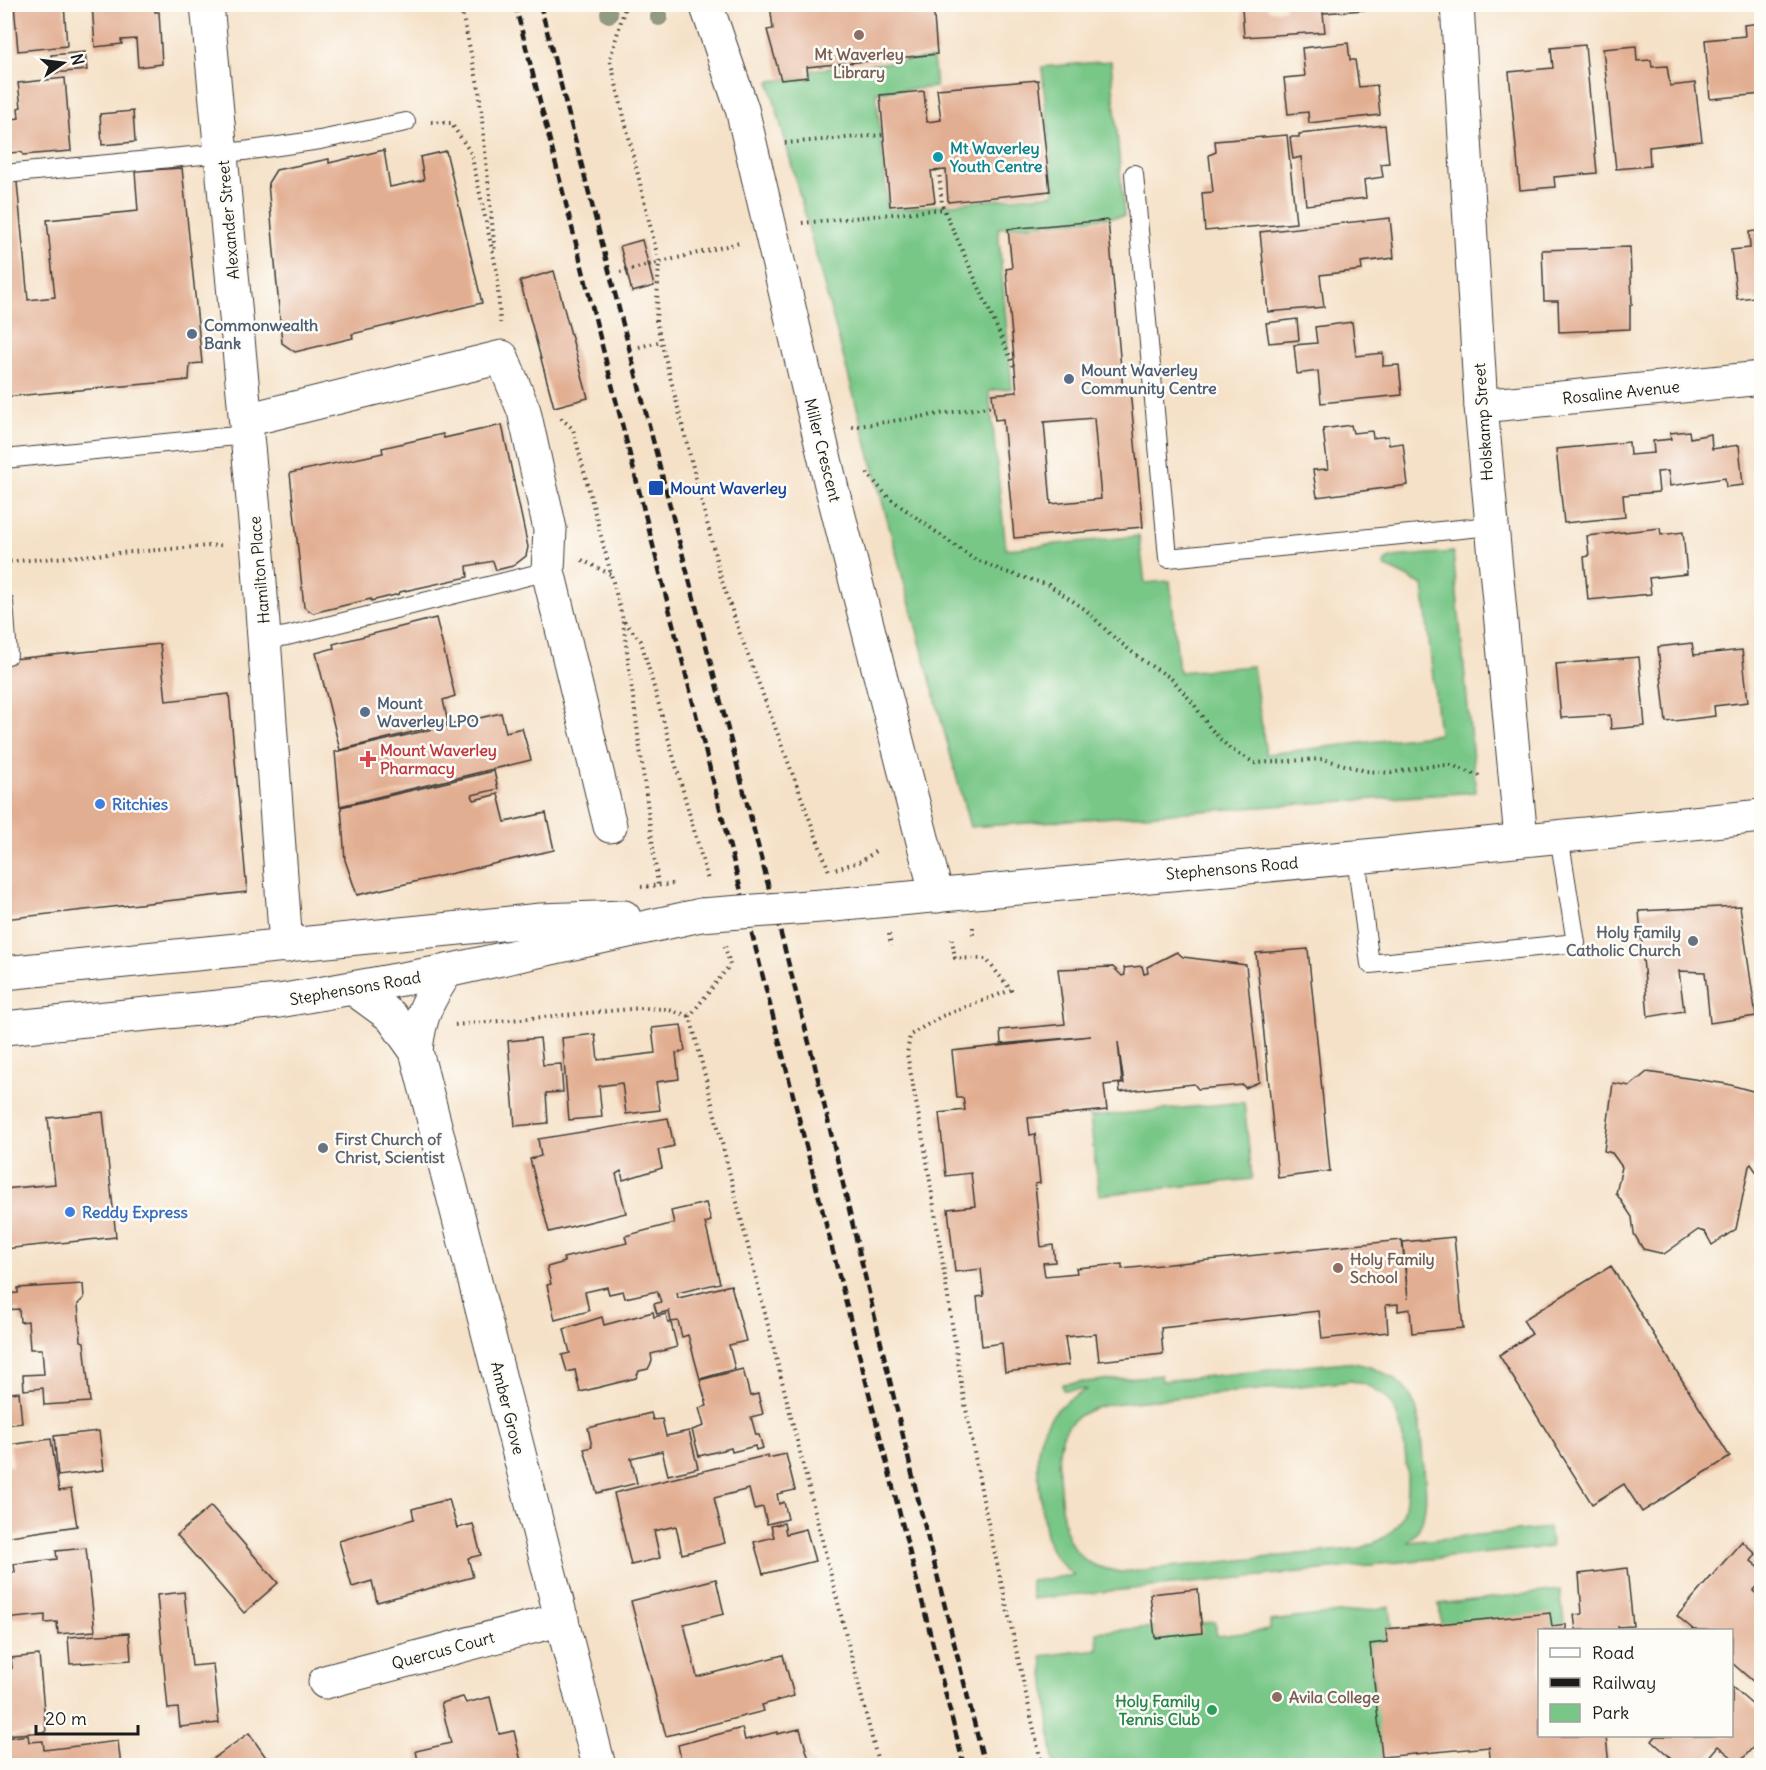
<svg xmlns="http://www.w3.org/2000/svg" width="1766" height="1770" font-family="Delius,sans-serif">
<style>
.green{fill:#78c787;stroke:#4a7252;stroke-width:1.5;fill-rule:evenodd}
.building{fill:#e2ae92;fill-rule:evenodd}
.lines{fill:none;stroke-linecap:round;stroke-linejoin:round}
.service-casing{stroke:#3d3a36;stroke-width:20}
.minor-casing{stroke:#3d3a36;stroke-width:35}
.primary-casing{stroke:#3d3a36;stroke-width:35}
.path{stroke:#3d3a36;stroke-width:4;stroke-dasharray:1.5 4.5;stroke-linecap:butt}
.service{stroke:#fff;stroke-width:18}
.minor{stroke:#fff;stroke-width:33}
.primary{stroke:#fff;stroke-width:33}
.rail{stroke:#1c1c1c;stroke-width:4.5;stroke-dasharray:9 4.5;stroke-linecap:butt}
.primary-bridge-casing{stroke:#3d3a36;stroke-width:35;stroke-linecap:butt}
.primary-bridge{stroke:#fff;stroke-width:33}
.tree{fill:#929a81}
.education-dot{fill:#8d6e63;stroke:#fdfcf7;stroke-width:2}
.culture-dot{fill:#0f9aa8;stroke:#fdfcf7;stroke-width:2}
.service-dot{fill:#5c6f8a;stroke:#fdfcf7;stroke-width:2}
.transit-dot{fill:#1a4fb4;stroke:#fdfcf7;stroke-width:2}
.health-dot{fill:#e0444e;stroke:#fdfcf7;stroke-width:2}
.shop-dot{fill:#3f7fe0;stroke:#fdfcf7;stroke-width:2}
.worship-dot{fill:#6b7280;stroke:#fdfcf7;stroke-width:2}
.leisure-dot{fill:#2e9e5b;stroke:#fdfcf7;stroke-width:2}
.labels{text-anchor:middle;stroke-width:5;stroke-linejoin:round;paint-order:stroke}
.education-label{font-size:16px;font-weight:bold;fill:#785e54;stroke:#fdfcf7;text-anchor:start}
.culture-label{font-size:16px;font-weight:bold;fill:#0d838f;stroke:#fdfcf7;text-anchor:start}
.street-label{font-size:16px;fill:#1c1c1c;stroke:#fdfcf7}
.service-label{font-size:16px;font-weight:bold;fill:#4e5e75;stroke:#fdfcf7;text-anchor:start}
.transit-label{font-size:16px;font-weight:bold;fill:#164399;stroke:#fdfcf7;text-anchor:start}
.health-label{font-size:16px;font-weight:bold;fill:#be3a42;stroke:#fdfcf7;text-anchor:start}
.shop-label{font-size:16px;font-weight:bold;fill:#366cbe;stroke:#fdfcf7;text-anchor:start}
.worship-label{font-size:16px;font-weight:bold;fill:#5b616d;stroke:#fdfcf7;text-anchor:end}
.leisure-label{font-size:16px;font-weight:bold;fill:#27864d;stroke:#fdfcf7;text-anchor:end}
</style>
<rect width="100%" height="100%" fill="#fdfcf7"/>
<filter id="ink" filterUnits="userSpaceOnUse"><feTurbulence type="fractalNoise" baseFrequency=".0167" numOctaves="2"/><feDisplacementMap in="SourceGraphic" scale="12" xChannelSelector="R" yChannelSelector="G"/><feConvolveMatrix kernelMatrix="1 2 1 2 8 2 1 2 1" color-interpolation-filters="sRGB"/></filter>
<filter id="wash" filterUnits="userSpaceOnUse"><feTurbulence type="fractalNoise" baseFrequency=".008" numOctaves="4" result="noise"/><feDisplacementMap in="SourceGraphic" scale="24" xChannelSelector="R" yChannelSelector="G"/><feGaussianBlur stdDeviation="1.35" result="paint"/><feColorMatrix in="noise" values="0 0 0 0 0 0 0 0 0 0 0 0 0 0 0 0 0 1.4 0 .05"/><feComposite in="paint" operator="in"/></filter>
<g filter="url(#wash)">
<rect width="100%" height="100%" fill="#f5e1c7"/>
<g class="green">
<path d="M933,58L936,87L876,92L888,210L1054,194L1042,67L1111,61L1124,216L998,228L1012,388L989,391L1006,549L1139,536L1145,583L1170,581L1179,672L1253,666L1266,754L1439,734L1423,585L1384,566L1385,561L1392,557L1453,552L1476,792L970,827L769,81L811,78V70Z"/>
<path d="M1244,1102L1252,1179L1099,1195L1090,1117Z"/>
<path d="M1346,1362C1375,1365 1406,1379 1416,1408C1421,1424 1421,1442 1423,1459C1425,1483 1430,1510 1417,1532C1414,1536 1410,1539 1408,1542L1549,1528L1551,1547L1032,1599L1030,1581L1074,1575C1064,1567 1056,1560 1050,1548C1043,1532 1036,1468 1038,1451C1039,1442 1042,1433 1046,1425C1055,1408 1071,1397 1087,1389L1063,1390L1062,1384L1161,1375L1162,1381ZM1352,1381C1366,1384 1378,1389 1388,1399C1406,1418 1413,1497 1401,1519C1393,1535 1377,1542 1361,1548L1120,1572C1107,1569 1092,1567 1082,1557C1064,1542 1063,1520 1061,1498C1056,1449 1053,1414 1112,1404Z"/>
<path d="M1560,1590L1565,1630H1540L1445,1659L1439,1604Z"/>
<path d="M1390,1607L1397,1661L1371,1664L1374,1687L1399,1684L1381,1742L1383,1765H1054L1042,1656L1098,1649L1097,1632L1215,1622L1217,1636L1270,1630V1621Z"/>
</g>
<g id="blocks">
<g class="building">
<path d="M14,4H64L67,46L18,51Z"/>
<path d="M92,4H154L155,12H159L162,64L138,67L136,39L121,40L122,44L95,47Z"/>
<path d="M770,4H933L937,54L807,67L808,77L781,80L767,30L773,29Z"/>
<path d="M1284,4H1376L1377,9L1323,13L1325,32L1244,37L1242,8L1266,6L1270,11L1285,9Z"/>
<path d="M1762,23V94L1710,99L1705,40L1745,36L1744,25Z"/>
<path d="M1348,43L1350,60H1355L1359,87L1377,85L1380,115L1309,123L1308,112L1288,114L1284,78L1305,76L1302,48Z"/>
<path d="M1585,45L1597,173L1554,177L1555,187L1520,190L1509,72L1553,68L1551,48Z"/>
<path d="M1636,46L1637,61L1651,60L1652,67L1667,66L1670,86L1695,83L1702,141L1649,147L1650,166L1616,169L1603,49Z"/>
<path d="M85,52L87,70L53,73L51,55Z"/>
<path d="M65,78L71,151L23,155L22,152L8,153L6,120L19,118L18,108L21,107L18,83Z"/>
<path d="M1038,80L1050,191L948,202L946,170L931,171L935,202L890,206L880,95L924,91L927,122L941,120L937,89Z"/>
<path d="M133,111L135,142L102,145L100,114Z"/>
<path d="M1385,125L1389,163L1381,164L1383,177L1364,180L1366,198L1306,205L1301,157L1293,159L1290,137H1299V134Z"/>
<path d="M1287,135L1296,223L1205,231L1202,193L1213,192L1209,155L1216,152L1215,141Z"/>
<path d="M384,150L390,187L424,180L420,157L446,151L482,303L352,334L353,338L295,352L282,343L268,183L276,170L329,159V163Z"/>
<path d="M182,168L202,363L190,364L189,380L4,397V183L17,182L28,300L55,297L47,220L138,211L135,171Z"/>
<path d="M1390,218L1394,258L1361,262L1362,270L1320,275L1324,307L1268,312L1260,232Z"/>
<path d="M1108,220L1123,391L1130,390L1143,527L1014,538L1003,419L995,420L992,394L1017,392L1006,269L1012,268L1008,229ZM1094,418L1101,499L1051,504L1044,422Z"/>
<path d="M1762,230V301H1756L1755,297L1737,299L1731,250L1750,248L1749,232Z"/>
<path d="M642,240L654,286L632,292L620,246Z"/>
<path d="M1630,247L1632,305H1630V329L1559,332L1558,301H1544L1542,250Z"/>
<path d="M554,271L588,398L554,407L520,281Z"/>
<path d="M1297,319L1299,340L1269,343L1266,323Z"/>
<path d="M1352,322L1356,356L1383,353V366L1399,365L1402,395L1321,403L1318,371L1297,374L1294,345L1317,343L1315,327Z"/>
<path d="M502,425L528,547L526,556L513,566L496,570L493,561L467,566L468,577L400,592L399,594L371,601V599L313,613L304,607L290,473L383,453L382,448L443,434L444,438Z"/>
<path d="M1351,425L1353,433L1372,431L1373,438L1388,436L1389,445L1403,443L1408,485L1317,497L1313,470L1328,469L1323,429Z"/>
<path d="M1689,431L1690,438L1711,434L1712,449L1739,445L1743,485L1726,487L1725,478L1670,486L1668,471L1657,472L1659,492L1623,495L1625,517L1564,523L1556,449L1629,442L1630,455L1654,453L1653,441L1671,439L1670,433Z"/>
<path d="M1660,528L1661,535L1683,532L1687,574L1649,578L1651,594L1588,600L1584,557L1589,556L1587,536Z"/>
<path d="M436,618L455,696L443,700L448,723L340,750L316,653L334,648L333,644Z"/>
<path d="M1692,643L1694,655L1742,650L1748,702L1714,706L1715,716L1666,722L1658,647Z"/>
<path d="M160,644L166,701L229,694L247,892L4,919V660Z"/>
<path d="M1639,657L1645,726L1611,729L1610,715L1561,718L1556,664Z"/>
<path d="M501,713L506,732L522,728L531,760L340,806L335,752Z"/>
<path d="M494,771L498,789L472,795L474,800L498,794L505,822L546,813L554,850L357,895L345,860L341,807Z"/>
<path d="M1740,906L1756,1016L1710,1023L1705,972L1679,971L1684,1011L1648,1017L1639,911Z"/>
<path d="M1308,949L1330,1171L1278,1178L1256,953Z"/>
<path d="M1177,952L1183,957L1246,965L1259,1082L1245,1088L1243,1085L1198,1089L1194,1084L1120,1092L1119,1084H1124L1118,1042L1122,1083L1104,1085L1107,1110L1028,1118L1030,1135L1035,1134L1040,1183L1035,1184L1041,1247L1053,1245L1055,1262L1043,1263L1045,1276L1077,1273L1076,1268L1122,1264V1269L1402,1240L1408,1299L1403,1242L1454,1237L1463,1328L1412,1333L1410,1309L1398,1311V1304L1386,1305L1388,1332L1322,1339L1319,1311L1161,1328L1163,1354L1099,1361L1096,1334L1065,1337L1069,1365L1005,1372L1002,1343L982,1346L977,1297L984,1296L981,1269L955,1272L948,1209L975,1206L971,1173L946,1176L939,1113L965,1110L963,1098H957L952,1051L1091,1036L1001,1044L1000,1030L1065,1024L1058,969L1113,967L1122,976L1125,975L1124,968L1142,966L1144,974L1148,973L1147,967Z"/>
<path d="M681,1025L685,1051L676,1053L679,1079L656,1082L660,1110L626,1114L622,1083L599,1086L602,1117L569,1120L562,1038L595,1034L598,1060L655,1053L652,1028Z"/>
<path d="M540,1038L543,1065L561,1064L563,1092L546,1093L548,1123L515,1126L508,1041Z"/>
<path d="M1647,1072L1727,1084L1756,1092L1762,1103V1176L1760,1177L1751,1164L1749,1166L1736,1229L1712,1245L1705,1232L1698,1230L1664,1254L1643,1249L1634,1234L1632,1217L1616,1193L1622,1167L1612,1153L1604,1151L1613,1083L1630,1086Z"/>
<path d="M103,1112L116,1237L4,1249V1189L55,1184L48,1118Z"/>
<path d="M668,1118L674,1146L658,1150L662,1168L623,1180L621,1171L616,1174L626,1213L549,1232L530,1159L541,1156L538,1139Z"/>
<path d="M706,1203L711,1221L705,1223L720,1283L677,1293L678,1298L687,1296L731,1285L746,1341L729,1345L735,1369L700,1379L688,1335L682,1337L678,1321L671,1322L669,1311L657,1314L654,1304L661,1302L657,1291L625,1298L623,1291L609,1294L607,1287L585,1292L589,1311L555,1320L547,1285L551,1284L547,1267L565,1262L563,1258L627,1243L625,1236L674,1223L671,1211Z"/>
<path d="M1611,1266L1730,1457L1642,1512L1624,1484L1592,1504L1499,1355L1532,1334L1523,1320Z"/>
<path d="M83,1284L84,1298L78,1304L81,1341L84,1342L90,1402L44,1405L43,1388L24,1390L23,1375L44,1374L42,1349H30L28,1321L20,1322L19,1309L4,1310V1294L18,1293V1288Z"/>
<path d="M653,1312L654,1317L666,1314L668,1323H671L677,1347L651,1354L652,1361L648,1369L639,1371L636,1378L580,1392L575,1370L567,1372L562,1355L570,1353L564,1329L602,1317L604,1325Z"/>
<path d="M743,1369L750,1396L758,1394L763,1414L751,1417L756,1435H759L763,1448L756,1450L755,1446L732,1452L731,1448L699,1456L692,1430L704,1426L699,1408L707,1406L700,1380Z"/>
<path d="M19,1392L22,1423L4,1425V1394Z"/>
<path d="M651,1413L653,1420L662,1419L666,1436L689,1431L698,1468L668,1475L662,1451L631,1458L637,1483L597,1493L584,1449L592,1447L588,1428Z"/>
<path d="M99,1431L104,1470L58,1476L54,1436Z"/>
<path d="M51,1439L59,1491L71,1489L77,1526L4,1537V1466L13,1465L10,1445Z"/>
<path d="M786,1454L795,1490L777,1494L779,1504L784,1502L788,1519L767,1524L763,1507L754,1509L749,1489L714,1498L725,1543L682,1554L676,1526L654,1531L660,1558L631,1565L614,1493L768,1455V1458Z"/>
<path d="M449,1499L457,1528L473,1524L481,1555L468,1558L473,1577L377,1602L372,1581L352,1587L339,1541L414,1519L412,1509Z"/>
<path d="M211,1506L278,1583L244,1613L177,1535Z"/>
<path d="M784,1523L786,1534L806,1529L815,1561L763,1574L754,1542L774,1537L771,1526Z"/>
<path d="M1742,1541L1756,1554L1751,1561L1762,1570V1582L1753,1591L1762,1599V1689L1732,1663V1630H1694L1677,1616Z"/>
<path d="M86,1548L95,1631L58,1634L57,1622L45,1623V1615L4,1619V1573L15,1572L14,1564L57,1559L56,1551Z"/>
<path d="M1627,1568L1633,1626L1618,1627L1619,1630H1576L1574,1615L1582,1614L1579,1574Z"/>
<path d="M716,1579L724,1614L684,1624L697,1677L783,1655L794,1696L762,1705L764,1711L666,1736L631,1601Z"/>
<path d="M1198,1589L1202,1633L1155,1638L1150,1594Z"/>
<path d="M184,1592L192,1666L213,1664L219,1723L180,1727L178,1708L168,1709L157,1595Z"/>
<path d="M1550,1613L1552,1626L1566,1624V1630H1540V1736H1606L1609,1766H1491L1489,1747L1382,1757L1370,1644L1387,1642L1386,1629Z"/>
<path d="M129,1633L131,1660L70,1664L68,1637Z"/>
<path d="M39,1655L46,1732L4,1735V1668H12L11,1658Z"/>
<path d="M1732,1687L1762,1713V1737L1739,1763L1718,1746L1701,1766H1680L1652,1741L1656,1736H1732Z"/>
<path d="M463,1697L466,1703L490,1697L499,1734L514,1731L522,1766H419L416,1751L451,1743L441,1703Z"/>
<path d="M742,1728L745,1740L777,1732V1734L800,1729L810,1763H813L814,1766H673V1762L681,1760L678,1745Z"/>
<path d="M249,1733L272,1766H203Z"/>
<path d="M28,1735L29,1742L43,1741L44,1750L118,1741L121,1766H4V1738Z"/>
</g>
</g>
</g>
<g filter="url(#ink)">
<use href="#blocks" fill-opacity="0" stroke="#3d3a36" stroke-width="1.5"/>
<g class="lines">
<defs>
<g id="service">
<path d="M4,174L244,151L320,140L406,122"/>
<path d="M1134,174L1168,558L1491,526"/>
<path d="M4,459L246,435"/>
<path d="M4,602L8,655"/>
<path d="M265,639L287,636L548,571"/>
<path d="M1356,857L1370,964L1576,943L1559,836"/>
</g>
<g id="minor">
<path d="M207,4L258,554L286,946"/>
<path d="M706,4L742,109L832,489L937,896"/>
<path d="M1457,4L1481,406L1521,839"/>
<path d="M1481,406L1762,378"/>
<path d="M246,420L502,357L524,411L550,529L548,571L610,826"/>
<path d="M447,971C428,999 419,1017 416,1051L599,1766"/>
<path d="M354,989L391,1016L416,1051"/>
<path d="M325,1682L562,1619"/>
</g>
<g id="primary">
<path d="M834,905L1356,857L1762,816"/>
<path d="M4,973L541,920L624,917"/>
<path d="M4,1028L279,1001L447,971L701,915"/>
</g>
</defs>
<use href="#service" class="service-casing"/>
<use href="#minor" class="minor-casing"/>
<use href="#primary" class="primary-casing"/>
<g class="path">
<path d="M460,4L479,89L495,253"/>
<path d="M626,4L610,59L659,262L656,321L721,578L739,631L829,871"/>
<path d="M431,122L451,123L471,153L497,272L500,323"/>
<path d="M785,143L883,135"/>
<path d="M939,170L942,205L1015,368"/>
<path d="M802,223L944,209"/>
<path d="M620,272L739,243"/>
<path d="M639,347L662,341"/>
<path d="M561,418L573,429L623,620L641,641L708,880"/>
<path d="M852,427L994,406"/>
<path d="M867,473L888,497L972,558L1006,572L1049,585L1086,610L1110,634L1143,661L1171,678L1193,703L1210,728L1230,749L1255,763L1323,759L1366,771L1391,773L1425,766L1451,765L1482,777"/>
<path d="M582,560L610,574"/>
<path d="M4,562L222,545"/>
<path d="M623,621L658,885"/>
<path d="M836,869L862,861L877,850"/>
<path d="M641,887L673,884"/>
<path d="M973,927V937"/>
<path d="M889,934L891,946"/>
<path d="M952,939L955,958L986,959L1011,990L942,1016L910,1035L907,1054L926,1155L961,1382L983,1500L1042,1766"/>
<path d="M725,946L730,965L690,1016L879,1766"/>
<path d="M455,1025L642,1008L666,1009L690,1016"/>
</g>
<use href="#service" class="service"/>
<use href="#minor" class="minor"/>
<use href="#primary" class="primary"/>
<g class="rail">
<path d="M515,4L964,1766"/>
<path d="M540,4L814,1062L919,1503L985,1766"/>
</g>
<defs>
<path id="primary-bridge" d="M701,915L834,905"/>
</defs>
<use href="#primary-bridge" class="primary-bridge-casing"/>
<use href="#primary-bridge" class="primary-bridge"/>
</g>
<g class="tree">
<circle cx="609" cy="14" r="9"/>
<circle cx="659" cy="17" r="9"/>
</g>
</g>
<g class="education-dot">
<circle cx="859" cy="35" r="6"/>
<circle cx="1338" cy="1268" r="6"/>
<circle cx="1277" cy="1697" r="6"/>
</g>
<circle class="culture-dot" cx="938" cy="157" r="6"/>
<g class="service-dot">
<circle cx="192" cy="334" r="6"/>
<circle cx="1069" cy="379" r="6"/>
<circle cx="365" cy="712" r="6"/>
</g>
<rect class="transit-dot" x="648" y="480" width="16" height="16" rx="3"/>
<path class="health-dot" d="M365 750h6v6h6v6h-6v6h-6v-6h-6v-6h6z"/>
<g class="shop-dot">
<circle cx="100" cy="804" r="6"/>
<circle cx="70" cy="1212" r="6"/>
</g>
<g class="worship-dot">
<circle cx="1693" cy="941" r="6"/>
<circle cx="323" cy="1148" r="6"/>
</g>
<circle class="leisure-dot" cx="1212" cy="1710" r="6"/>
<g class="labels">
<g class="education-label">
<text x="859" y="60" text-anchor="middle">Mt Waverley<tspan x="859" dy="18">Library</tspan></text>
<text x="1350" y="1265">Holy Family<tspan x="1350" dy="18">School</tspan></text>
<text x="1289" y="1703">Avila College</text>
</g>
<g class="culture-label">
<text x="950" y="154">Mt Waverley<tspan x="950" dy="18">Youth Centre</tspan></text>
</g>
<g class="street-label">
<text transform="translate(228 220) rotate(-95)" y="6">Alexander Street</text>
<text transform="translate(1621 392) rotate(-6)" y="6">Rosaline Avenue</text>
<text transform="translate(1483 422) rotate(-94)" y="6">Holskamp Street</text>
<text transform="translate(823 450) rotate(76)" y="6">Miller Crescent</text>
<text transform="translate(259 570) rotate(-95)" y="6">Hamilton Place</text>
<text transform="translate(1232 868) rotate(-5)" y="6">Stephensons Road</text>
<text transform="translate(355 988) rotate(-10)" y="6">Stephensons Road</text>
<text transform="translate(508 1408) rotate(76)" y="6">Amber Grove</text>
<text transform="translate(443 1650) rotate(-15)" y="6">Quercus Court</text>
</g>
<g class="service-label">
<text x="204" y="331">Commonwealth<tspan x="204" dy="18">Bank</tspan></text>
<text x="1081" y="376">Mount Waverley<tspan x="1081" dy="18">Community Centre</tspan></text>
<text x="377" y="709">Mount<tspan x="377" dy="18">Waverley LPO</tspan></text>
</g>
<g class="transit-label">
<text x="670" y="494">Mount Waverley</text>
</g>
<g class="health-label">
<text x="380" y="756">Mount Waverley<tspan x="380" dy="18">Pharmacy</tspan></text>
</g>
<g class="shop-label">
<text x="112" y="810">Ritchies</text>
<text x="82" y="1218">Reddy Express</text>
</g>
<g class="worship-label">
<text x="1681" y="938">Holy Family<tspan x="1681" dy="18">Catholic Church</tspan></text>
<text x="335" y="1145" text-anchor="start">First Church of<tspan x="335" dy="18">Christ, Scientist</tspan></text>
</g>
<g class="leisure-label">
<text x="1200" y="1707">Holy Family<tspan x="1200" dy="18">Tennis Club</tspan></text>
</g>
</g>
<rect width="1766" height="1770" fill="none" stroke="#fdfcf7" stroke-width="24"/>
<rect x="1538" y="1629" width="195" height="108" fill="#fdfcf7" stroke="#a3a29f" stroke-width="1.5"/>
<rect x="1550" y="1648" width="30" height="9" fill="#ffffff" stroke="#a3a29f" stroke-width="1.5"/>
<text x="1592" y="1659" font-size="18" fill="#1c1c1c">Road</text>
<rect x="1550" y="1678" width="30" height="9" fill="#1c1c1c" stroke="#a3a29f" stroke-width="1.5"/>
<text x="1592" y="1689" font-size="18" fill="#1c1c1c">Railway</text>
<rect x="1550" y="1704" width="30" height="18" fill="#78c787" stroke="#a3a29f" stroke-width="1.5"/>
<text x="1592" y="1719" font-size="18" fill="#1c1c1c">Park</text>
<g transform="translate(63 63) rotate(76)" stroke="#fdfcf7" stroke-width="4.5" paint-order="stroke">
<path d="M0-4.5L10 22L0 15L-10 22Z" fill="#1c1c1c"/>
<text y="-9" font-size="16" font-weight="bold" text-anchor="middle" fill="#1c1c1c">N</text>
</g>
<path d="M36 1725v9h102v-9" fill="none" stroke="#1c1c1c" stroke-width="3"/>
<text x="45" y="1725" font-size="18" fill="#1c1c1c" stroke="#fdfcf7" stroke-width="4.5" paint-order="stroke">20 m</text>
</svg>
